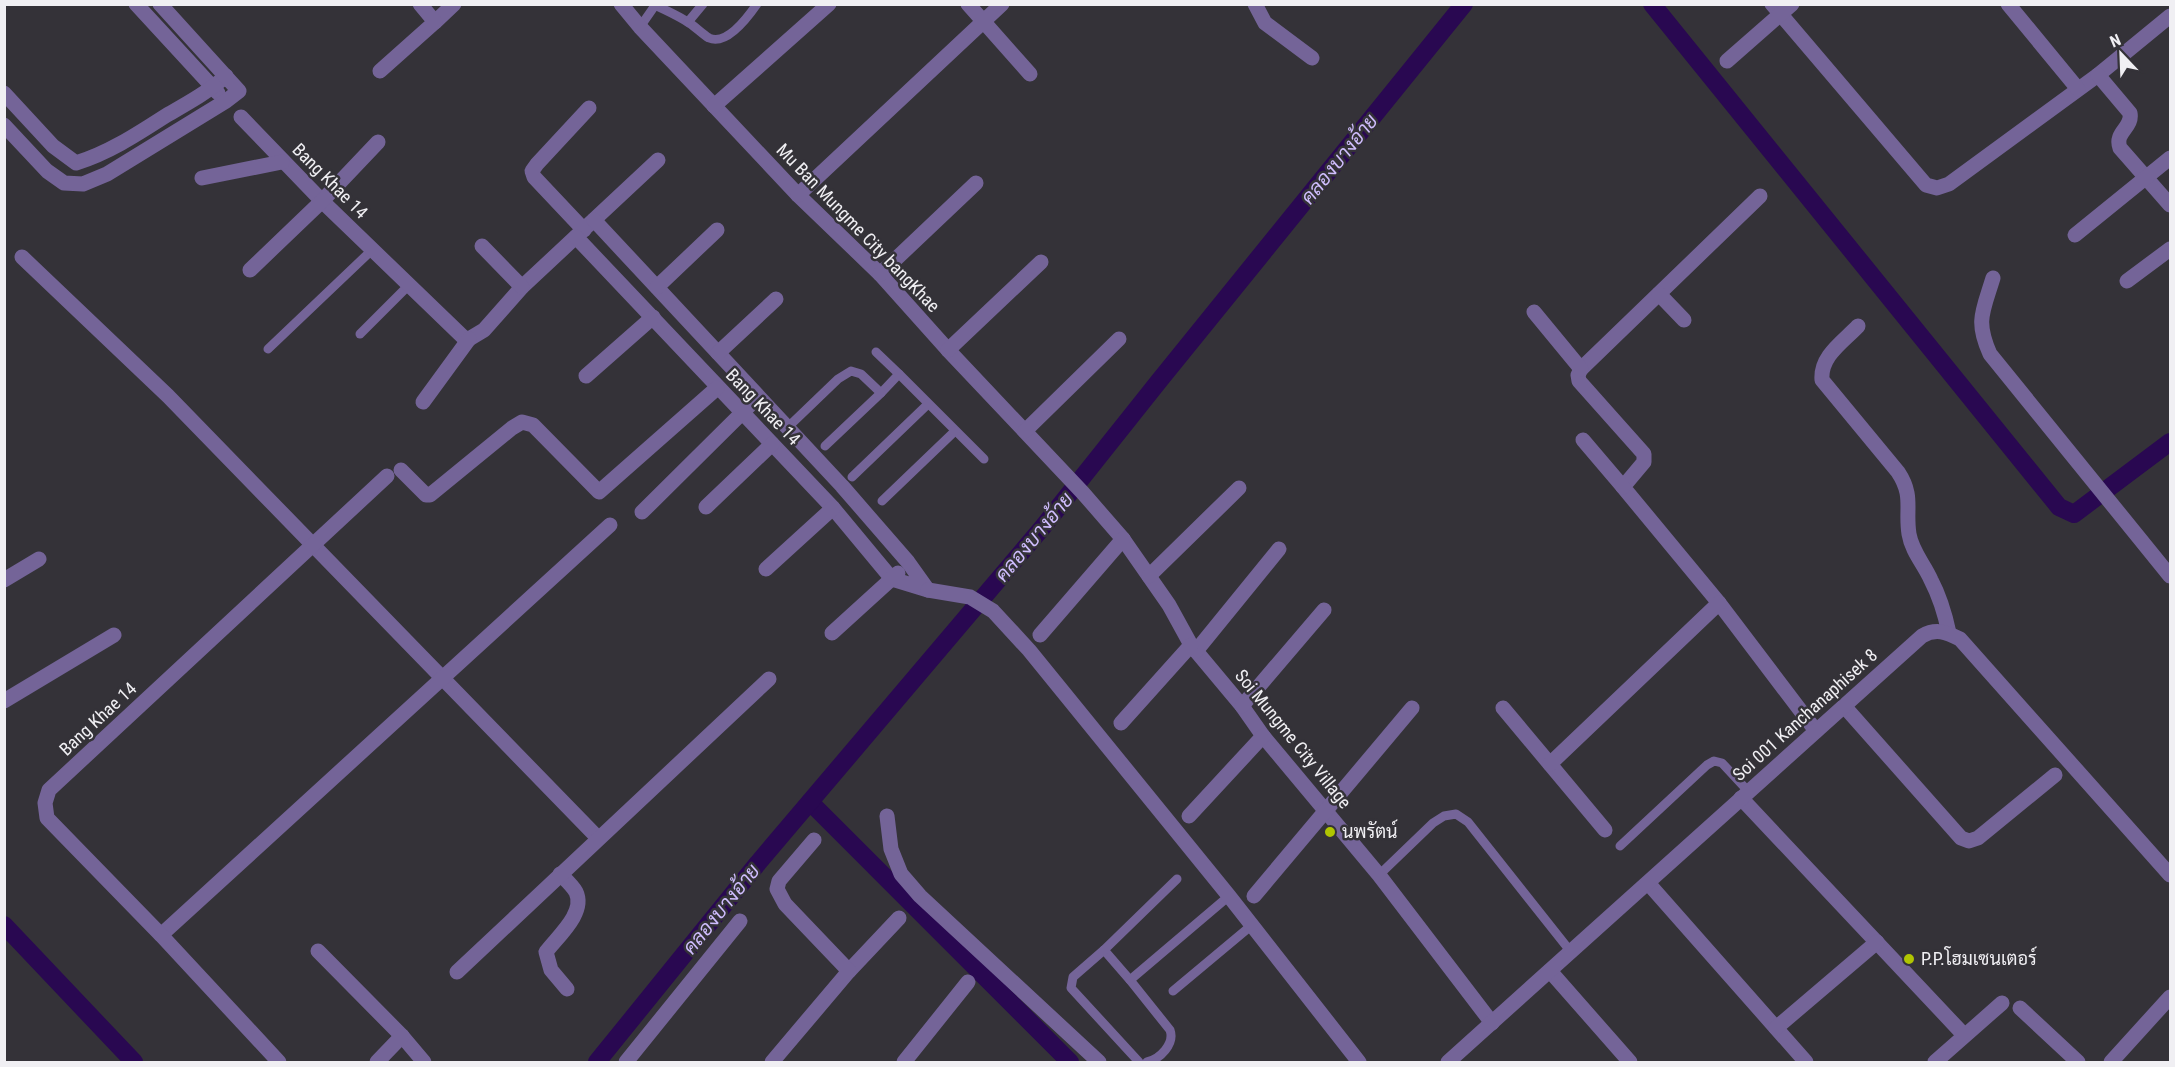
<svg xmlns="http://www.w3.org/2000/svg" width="2175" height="1067" font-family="'Roboto Condensed',Sarabun,sans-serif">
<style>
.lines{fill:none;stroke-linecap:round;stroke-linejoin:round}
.canal{stroke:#290851;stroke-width:18}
.service{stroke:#746498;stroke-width:9}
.minor{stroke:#746498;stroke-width:15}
.tertiary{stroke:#746498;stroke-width:15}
.poi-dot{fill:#b0c502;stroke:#343238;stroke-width:2}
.labels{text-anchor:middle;stroke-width:5;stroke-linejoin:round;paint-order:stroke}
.street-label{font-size:18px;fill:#f0eff3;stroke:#343238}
.poi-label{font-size:18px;fill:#f0eff3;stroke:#343238;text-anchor:start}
.water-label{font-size:20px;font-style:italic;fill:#cfbdfd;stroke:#343238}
</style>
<rect width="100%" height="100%" fill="#343238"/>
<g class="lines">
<g class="canal">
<path d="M1652,4L2059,507L2074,514L2170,442"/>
<path d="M810,802L1070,1062"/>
<path d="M4,925L134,1062"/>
<path d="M597,1062L758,863L1042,528L1159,381L1464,4"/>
</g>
<g class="service">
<path d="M655,5C667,11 679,16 689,23C696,27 702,34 709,38C727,46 748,17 757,4"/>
<path d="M688,22L703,4"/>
<path d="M640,27L656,4"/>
<path d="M360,334L409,285"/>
<path d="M268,349L372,250"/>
<path d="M876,352L899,374"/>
<path d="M787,428L838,379L851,371L861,374L881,393L899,374L984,459"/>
<path d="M825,446L881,393"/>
<path d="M852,477L928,404"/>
<path d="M882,501L955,431"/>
<path d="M1620,846L1707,765L1714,761L1722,763L1748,791"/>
<path d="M1379,875L1433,823L1444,816L1456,814L1468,822L1571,952"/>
<path d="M1104,950L1130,980"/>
<path d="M1173,991L1252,925"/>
<path d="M1139,1062L1071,988L1073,977L1104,950L1177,879"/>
<path d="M1147,1062C1160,1059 1175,1044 1170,1030L1130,980L1229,896"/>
</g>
<g class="minor">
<path d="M136,4L218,93"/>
<path d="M621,4L640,27L798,195L880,274L948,350L1083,493L1123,539L1169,605L1191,645L1242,706L1263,736L1379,875L1492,1023"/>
<path d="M968,4L1030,74"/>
<path d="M1255,4L1265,23L1312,58"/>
<path d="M1772,4L1926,185L1937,188L1949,184L2098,75L2170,16"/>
<path d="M2008,4L2078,89"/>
<path d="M435,22L454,4"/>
<path d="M1727,61L1792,4"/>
<path d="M380,71L435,22L420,4"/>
<path d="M2098,75L2130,113C2133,128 2114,132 2120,148L2170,205"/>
<path d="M4,93L53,146L76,163C109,153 139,133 167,115C188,103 208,92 226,76"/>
<path d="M714,106L829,4"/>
<path d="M241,117L322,201L463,337L469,339L484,330L522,287L658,160"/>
<path d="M4,125L47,171L64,183L83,184L107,174L226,101L239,91L160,4"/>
<path d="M202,178L282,162"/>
<path d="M798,195L1002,4"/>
<path d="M1760,196L1581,369L1578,375L1579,381L1644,454V462L1623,487L1719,603L1816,731"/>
<path d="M584,230L534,177L532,171L537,164L589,108"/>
<path d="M2075,235L2170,158"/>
<path d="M576,237L833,508L892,579L928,590L908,562L842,486L594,220"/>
<path d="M482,246L522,287"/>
<path d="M22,257L168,396L598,838"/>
<path d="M250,270L322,201L378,142"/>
<path d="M880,274L976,183"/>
<path d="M1993,278C1983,311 1975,321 1990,354L2170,576"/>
<path d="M2127,281L2170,249"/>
<path d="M657,287L717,230"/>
<path d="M1659,294L1684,320"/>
<path d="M1534,312L1581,369"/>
<path d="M1858,326C1843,342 1820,356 1822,380L1898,472C1914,496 1905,509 1909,534C1912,552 1924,564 1931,580C1940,597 1945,614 1949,633"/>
<path d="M948,350L1041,262"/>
<path d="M718,353L776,299"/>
<path d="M586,376L653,317"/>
<path d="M423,402L469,339"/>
<path d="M1025,431L1119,339"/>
<path d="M1583,440L1623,487"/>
<path d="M401,470L426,495H430L512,428L522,422L533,425L599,492L717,388"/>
<path d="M706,507L772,444"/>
<path d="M642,512L749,406"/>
<path d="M766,569L833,508"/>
<path d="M1149,576L1239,488"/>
<path d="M4,580L39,559"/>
<path d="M928,590L970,597L993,611L1029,650L1229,896L1359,1062"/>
<path d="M832,633L898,573"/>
<path d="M1040,635L1123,539"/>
<path d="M1196,651L1279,549"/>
<path d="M4,701L114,635"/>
<path d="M1242,706L1324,610"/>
<path d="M1844,706L1961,838L1969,841L1978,838L2055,775"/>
<path d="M1503,708L1605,830"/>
<path d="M1121,723L1191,645"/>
<path d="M1550,764L1719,603"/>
<path d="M1741,798L1964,1035"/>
<path d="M887,816L891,849L901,874L920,896L1099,1062"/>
<path d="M1189,816L1263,736"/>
<path d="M560,874C565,879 572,885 576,892C586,913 557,937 546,952L551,970L567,989"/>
<path d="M1648,883L1806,1062"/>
<path d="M1254,896L1412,708"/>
<path d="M161,935L610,525"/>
<path d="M318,951L402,1036L424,1062"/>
<path d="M849,971L899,918"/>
<path d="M1550,971L1630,1062"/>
<path d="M457,972L769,679"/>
<path d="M2020,1008L2078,1062"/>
<path d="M1776,1028L1877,942"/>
<path d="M279,1062L161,935L47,818L45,803L49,790L387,476"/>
<path d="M377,1062L402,1036"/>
<path d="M626,1062L740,921"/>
<path d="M772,1062L849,971L785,904L777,889L779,881L814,840"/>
<path d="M904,1062L968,982"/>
<path d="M1935,1062L2002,1003"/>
<path d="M2111,1062L2170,997"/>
</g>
<path class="tertiary" d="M1448,1062L1922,636C1936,628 1946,632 1960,639L2170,875"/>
</g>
<g class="poi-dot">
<circle cx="1330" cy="832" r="6"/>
<circle cx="1909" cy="959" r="6"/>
</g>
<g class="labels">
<g class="street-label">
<text transform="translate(330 181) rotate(45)" y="6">Bang Khae 14</text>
<text transform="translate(858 228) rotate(46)" y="6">Mu Ban Mungme City bangKhae</text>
<text transform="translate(763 407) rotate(46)" y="6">Bang Khae 14</text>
<text transform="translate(1805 715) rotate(-42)" y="6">Soi 001 Kanchanaphisek 8</text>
<text transform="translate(98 719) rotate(-43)" y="6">Bang Khae 14</text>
<text transform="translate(1293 739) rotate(51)" y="6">Soi Mungme City Village</text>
</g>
<g class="poi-label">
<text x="1342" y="838">นพรัตน์</text>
<text x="1921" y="965">P.P.โฮมเซนเตอร์</text>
</g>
<g class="water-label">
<text transform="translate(1339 159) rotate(-51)" y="7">คลองบางอ้าย</text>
<text transform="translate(1034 537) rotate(-50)" y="7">คลองบางอ้าย</text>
<text transform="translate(721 909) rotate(-51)" y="7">คลองบางอ้าย</text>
</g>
</g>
<rect width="2175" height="1067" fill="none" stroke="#f0eff3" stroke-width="12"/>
<g transform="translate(2121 54) rotate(337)" stroke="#343238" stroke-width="4.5" paint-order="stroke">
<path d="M0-4.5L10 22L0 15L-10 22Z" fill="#f0eff3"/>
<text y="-9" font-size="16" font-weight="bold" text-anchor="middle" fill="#f0eff3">N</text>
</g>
</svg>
